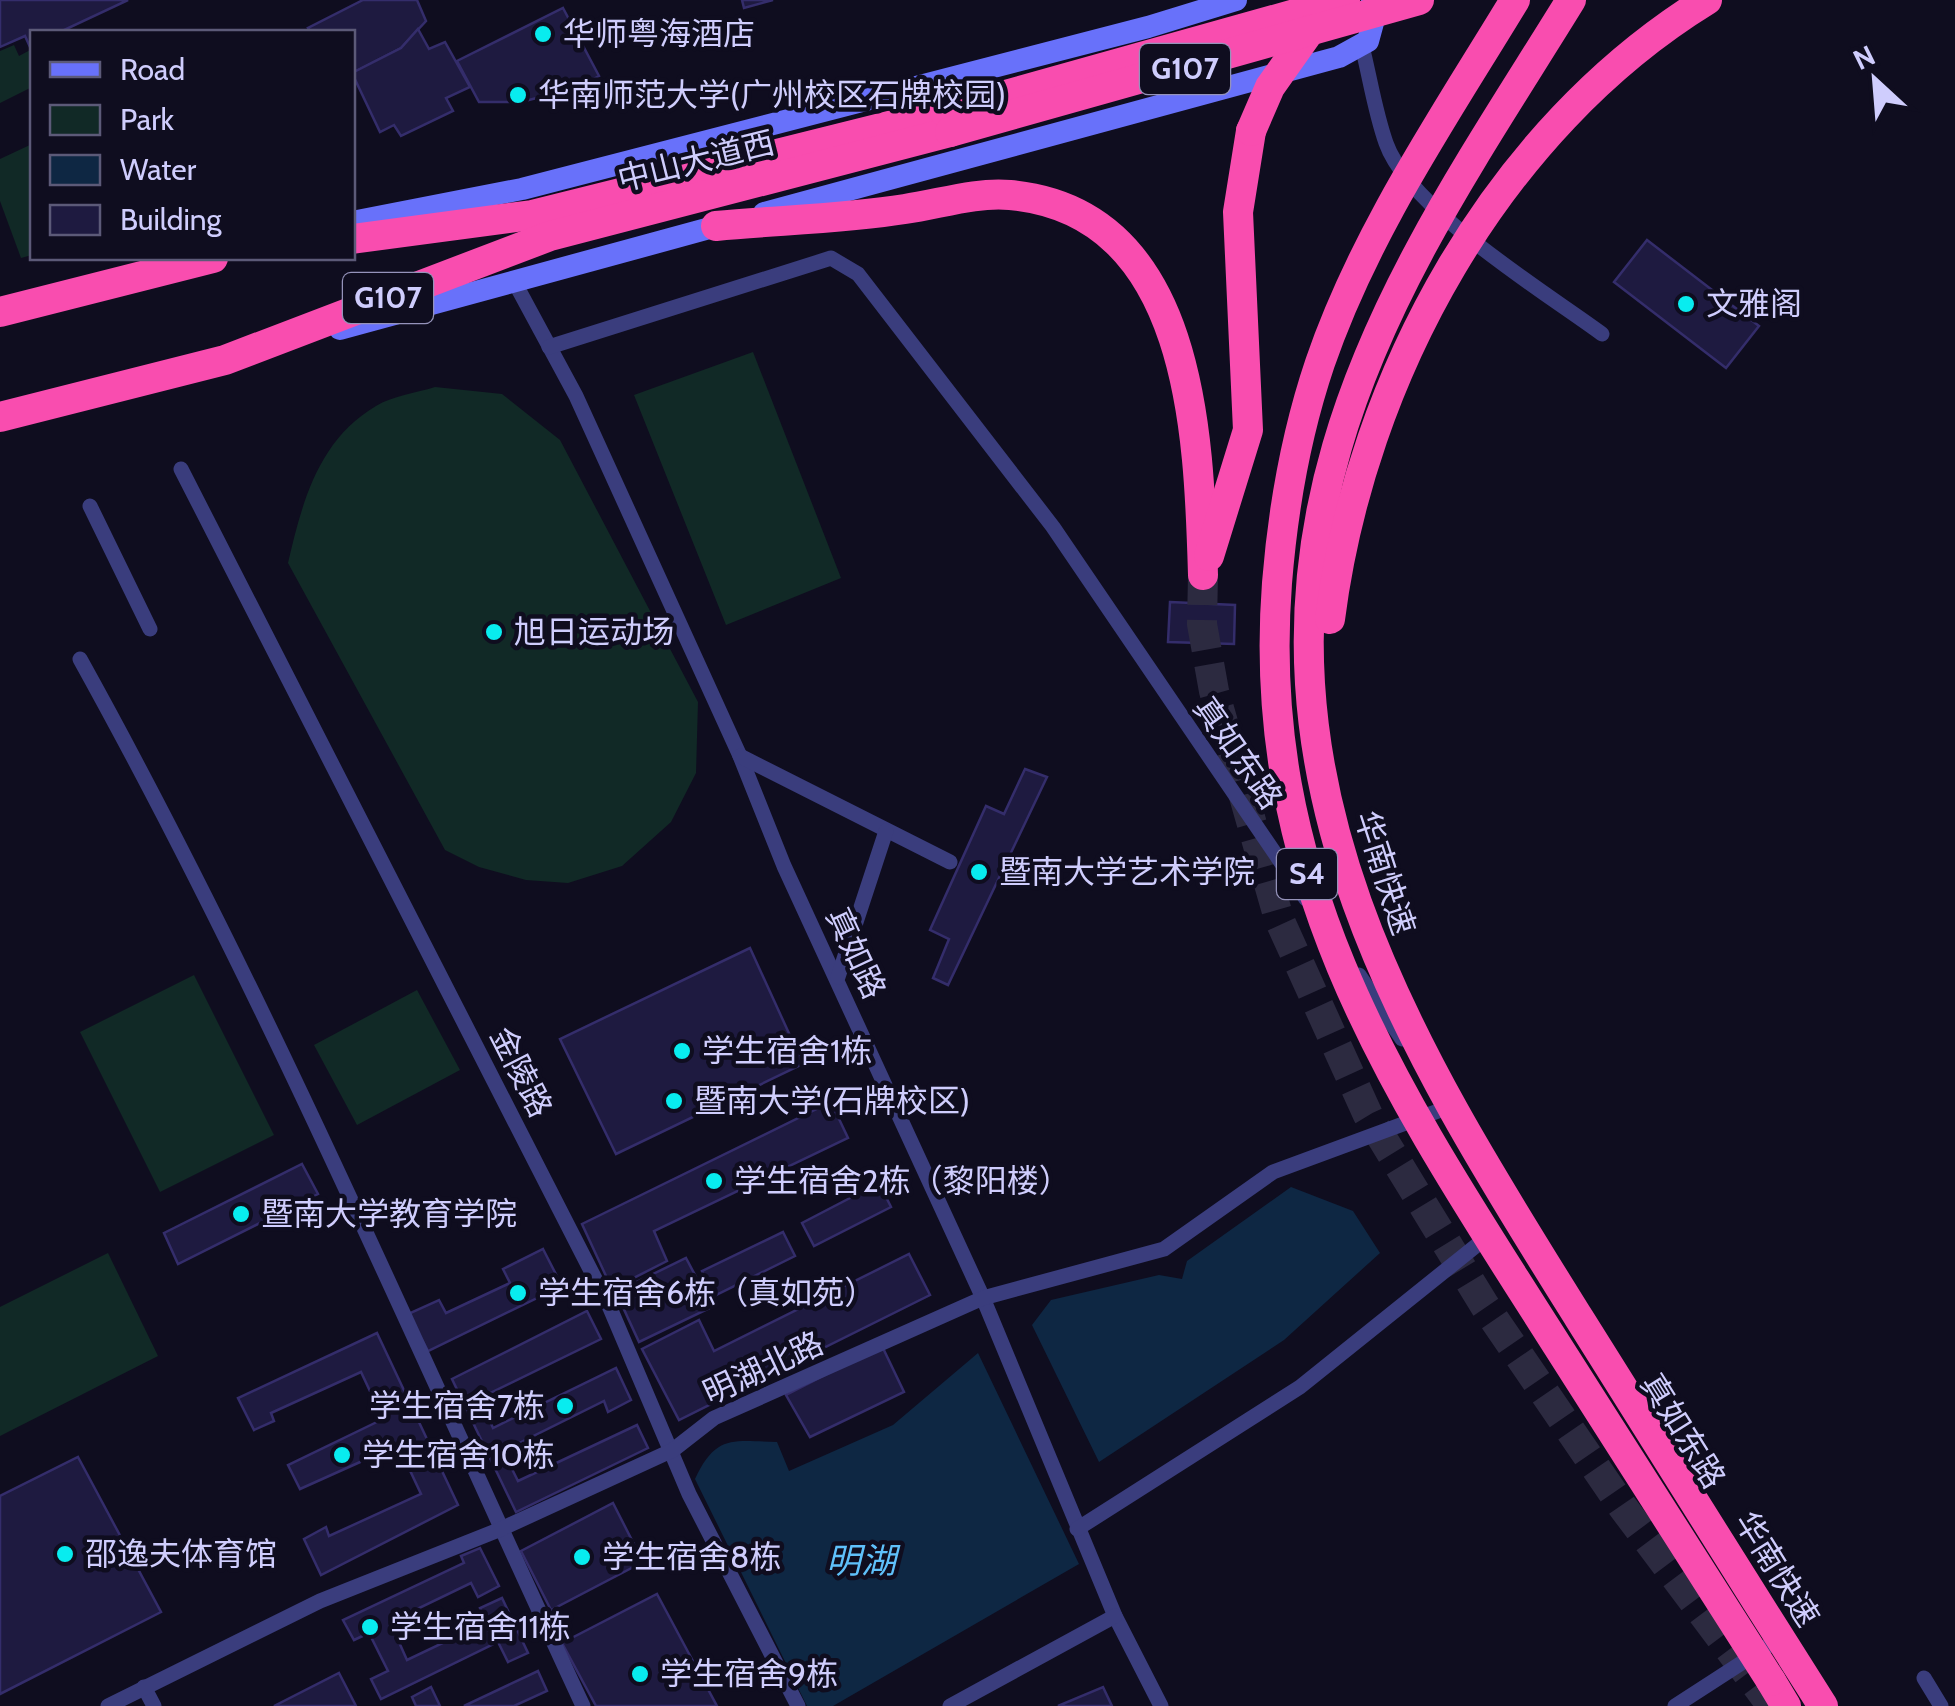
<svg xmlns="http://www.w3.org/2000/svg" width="1955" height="1706" font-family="Cabin,'Noto Sans SC',sans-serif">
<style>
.green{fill:#112926}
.water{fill:#0e2743}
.building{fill:#1e1a40;stroke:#342d6b;stroke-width:2.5}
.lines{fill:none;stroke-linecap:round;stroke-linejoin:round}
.highway-tunnel{stroke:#2c2a40;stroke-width:30;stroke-dasharray:30 15;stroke-linecap:butt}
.street{stroke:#3a3d7d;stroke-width:15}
.secondary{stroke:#6871fa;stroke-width:22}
.highway{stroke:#f94daf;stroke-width:30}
.highway-bridge{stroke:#f94daf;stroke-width:30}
.poi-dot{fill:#08ecef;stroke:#0f0d1f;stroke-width:4}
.labels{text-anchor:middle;stroke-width:9;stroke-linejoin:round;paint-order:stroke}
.shield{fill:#0f0d1f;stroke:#9593ba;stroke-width:2.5}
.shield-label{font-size:30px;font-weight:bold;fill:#cfcdfd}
.poi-label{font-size:32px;fill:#cfcdfd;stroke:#0f0d1f;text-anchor:start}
.street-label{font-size:32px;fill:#cfcdfd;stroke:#0f0d1f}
.water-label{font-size:35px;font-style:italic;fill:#5fc0fa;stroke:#0f0d1f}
</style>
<rect width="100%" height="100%" fill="#0f0d1f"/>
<g class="green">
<path d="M14,45L19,56L32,49V87L0,103V51Z"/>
<path d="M32,144V255L21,258L0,201V159Z"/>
<path d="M753,352L841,578L726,625L634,395Z"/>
<path d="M435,387L502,394L560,440L698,702L696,773L671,822L622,866L568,883L526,880L479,867L445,850L288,563C302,503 318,440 376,406C392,396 416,393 435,387Z"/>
<path d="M194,975L274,1135L160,1192L80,1032Z"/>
<path d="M417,990L460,1070L357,1125L314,1045Z"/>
<path d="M108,1253L158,1356L0,1436V1307Z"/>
</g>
<g class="water">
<path d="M1291,1187L1353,1211L1380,1253L1284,1340L1099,1462L1032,1325L1051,1300L1159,1275L1182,1279L1187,1261Z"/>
<path d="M978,1353L1079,1564L833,1706H807L695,1479C716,1434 733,1441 777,1442L789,1471L893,1425Z"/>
</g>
<g class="building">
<path d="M0,0H128L60,32H32L30,47L25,36L0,47Z"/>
<path d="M363,0H417L426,21L401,48L352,73V32H311L308,28Z"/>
<path d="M742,0H773L744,8Z"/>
<path d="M563,8L599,76L576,88L521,102H479L457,61Z"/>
<path d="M418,29L429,49L445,42L470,87L446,98L453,111L401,136L394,125L380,132L352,73L401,48Z"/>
<path d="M1647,240L1759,326L1726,368L1614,282Z"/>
<path d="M1170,602L1235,605L1234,644L1168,642Z"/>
<path d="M1025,769L1047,777L948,985L933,978L949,939L930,930L986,806L1004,814Z"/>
<path d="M750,948L803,1064L616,1154L560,1039Z"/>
<path d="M831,1102L848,1138L654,1231L667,1261L612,1289L582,1224Z"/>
<path d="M302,1164L318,1194L178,1264L164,1233Z"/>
<path d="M879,1183L891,1207L814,1246L802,1223Z"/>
<path d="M783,1232L795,1256L714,1296L702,1271Z"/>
<path d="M543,1249L562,1286L428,1351L408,1314L439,1300L446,1313L510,1283L503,1269Z"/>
<path d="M909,1254L930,1295L679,1420L642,1349L699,1320L714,1351Z"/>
<path d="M686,1258L712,1307L639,1342L616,1292Z"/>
<path d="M587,1311L601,1339L480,1398L493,1428L616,1368L631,1400L608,1412L604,1401L503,1451L518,1481L637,1425L648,1448L516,1512L452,1379Z"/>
<path d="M377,1333L458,1505L321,1575L304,1539L326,1527L329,1536L421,1494L398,1445L300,1489L288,1465L383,1419L361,1372L271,1413L274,1421L254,1430L238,1398Z"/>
<path d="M882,1346L904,1392L810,1437L786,1395Z"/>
<path d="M78,1457L161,1612L0,1694V1496Z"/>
<path d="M613,1503L643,1562L551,1610L521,1551Z"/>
<path d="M480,1548L499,1586L478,1597L471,1583L390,1622L407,1660L487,1622L480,1608L502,1598L528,1653L508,1662L498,1642L381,1699L371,1679L388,1671L369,1633L354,1640L343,1620L464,1563L461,1556Z"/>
<path d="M657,1594L717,1706H596L562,1643Z"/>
<path d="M538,1671L547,1691L514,1706H464Z"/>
<path d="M339,1673L356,1706H274Z"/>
<path d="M431,1687L440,1706H416L412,1697Z"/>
<path d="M1103,1687L1112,1706H1058Z"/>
</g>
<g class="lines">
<path class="highway-tunnel" d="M1203,575L1202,624L1214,691L1279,919L1368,1115L1485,1306L1622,1506L1772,1706"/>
<g class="street">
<path d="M1362,46C1370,78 1375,112 1386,143C1409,209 1545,292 1602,334"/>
<path d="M515,283L576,396L740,756L784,866L983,1298L1115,1616L1161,1706"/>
<path d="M549,347L831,258L858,274L1053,527L1306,899"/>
<path d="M181,469L610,1308L689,1494L798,1706"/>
<path d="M90,506L150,629"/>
<path d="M80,659C268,998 420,1355 583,1706"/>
<path d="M740,756L950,862"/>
<path d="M1359,975L1402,1039"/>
<path d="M838,977L886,831"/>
<path d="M1077,1529L1300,1387L1492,1233"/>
<path d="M1924,1678L1941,1706"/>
<path d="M144,1687L154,1706"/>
<path d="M108,1706L320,1601L501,1529L673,1450L714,1418L983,1298L1164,1249L1273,1172L1449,1107"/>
<path d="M950,1706L1115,1616"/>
<path d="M1675,1706L1780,1638"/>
</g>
<g class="secondary">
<path d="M764,213L1339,57L1368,41L1374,19L1372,0"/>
<path d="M352,222L522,189L1148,27L1236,0"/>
<path d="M340,329L728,223"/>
</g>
<g class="highway">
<path d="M716,226C779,220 843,219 905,209C940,204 974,192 1010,195C1193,212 1199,434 1203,575"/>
<path d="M352,239L532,215L945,112"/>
<path d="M0,312L213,258"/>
<path d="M0,417L225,360L550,236L950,132"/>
<path d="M1209,556L1248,430L1238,212L1251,131"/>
<path d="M1771,1681L1786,1706"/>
</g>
<g class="highway-bridge">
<path d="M1515,0C1444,117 1365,232 1320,363C1296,434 1283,508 1277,583C1255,871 1385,1076 1534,1309C1613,1433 1692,1557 1771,1681"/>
<path d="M1571,0C1483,143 1384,284 1337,447C1240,780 1410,1048 1579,1318C1660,1447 1741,1577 1823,1706"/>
<path d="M945,112L1345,0"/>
<path d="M1251,131L1270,87L1311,29"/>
<path d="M950,132L1419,0"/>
<path d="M1330,619C1361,377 1497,129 1707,0"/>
</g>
</g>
<g class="poi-dot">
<circle cx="543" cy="34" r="10"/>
<circle cx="518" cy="95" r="10"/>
<circle cx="1686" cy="304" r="10"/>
<circle cx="494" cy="632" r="10"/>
<circle cx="979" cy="872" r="10"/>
<circle cx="682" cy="1051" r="10"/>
<circle cx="674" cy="1101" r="10"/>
<circle cx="714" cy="1181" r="10"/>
<circle cx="241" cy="1214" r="10"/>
<circle cx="518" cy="1293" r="10"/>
<circle cx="565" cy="1406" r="10"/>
<circle cx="342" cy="1455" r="10"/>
<circle cx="65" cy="1554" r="10"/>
<circle cx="582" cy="1557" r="10"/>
<circle cx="370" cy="1627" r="10"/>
<circle cx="640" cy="1674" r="10"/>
</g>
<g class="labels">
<g class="shield">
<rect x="1140" y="44" width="90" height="50" rx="8"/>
<rect x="343" y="273" width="90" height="50" rx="8"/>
<rect x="1277" y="849" width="60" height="50" rx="8"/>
</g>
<g class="shield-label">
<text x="1185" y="79">G107</text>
<text x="388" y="308">G107</text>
<text x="1307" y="884">S4</text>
</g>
<g class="poi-label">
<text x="563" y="45">华师粤海酒店</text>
<text x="538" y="106">华南师范大学(广州校区石牌校园)</text>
<text x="1706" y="315">文雅阁</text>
<text x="514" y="643">旭日运动场</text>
<text x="999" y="883">暨南大学艺术学院</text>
<text x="702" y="1062">学生宿舍1栋</text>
<text x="694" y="1112">暨南大学(石牌校区)</text>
<text x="734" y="1192">学生宿舍2栋（黎阳楼）</text>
<text x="261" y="1225">暨南大学教育学院</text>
<text x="538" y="1304">学生宿舍6栋（真如苑）</text>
<text x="545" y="1417" text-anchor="end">学生宿舍7栋</text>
<text x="362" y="1466">学生宿舍10栋</text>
<text x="85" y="1565">邵逸夫体育馆</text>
<text x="602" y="1568">学生宿舍8栋</text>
<text x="390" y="1638">学生宿舍11栋</text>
<text x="660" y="1685">学生宿舍9栋</text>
</g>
<g class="street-label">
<text transform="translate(696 161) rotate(-14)" y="11">中山大道西</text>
<text transform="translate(1238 753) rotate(55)" y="11">真如东路</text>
<text transform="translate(1385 873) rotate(72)" y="11">华南快速</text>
<text transform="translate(856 953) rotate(65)" y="11">真如路</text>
<text transform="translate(521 1072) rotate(63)" y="11">金陵路</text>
<text transform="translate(763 1368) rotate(-25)" y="11">明湖北路</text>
<text transform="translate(1683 1431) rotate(58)" y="11">真如东路</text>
<text transform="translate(1777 1569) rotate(58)" y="11">华南快速</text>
</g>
<g class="water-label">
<text x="861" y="1573">明湖</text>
</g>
</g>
<rect x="30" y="30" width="325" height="230" fill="#0f0d1f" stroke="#5c5a78" stroke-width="2.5"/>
<rect x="50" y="62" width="50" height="15" fill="#6871fa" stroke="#5c5a78" stroke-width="2.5"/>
<text x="120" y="80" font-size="30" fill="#cfcdfd">Road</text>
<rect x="50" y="105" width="50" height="30" fill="#112926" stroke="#5c5a78" stroke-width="2.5"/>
<text x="120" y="130" font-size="30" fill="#cfcdfd">Park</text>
<rect x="50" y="155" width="50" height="30" fill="#0e2743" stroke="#5c5a78" stroke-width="2.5"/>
<text x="120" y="180" font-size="30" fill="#cfcdfd">Water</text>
<rect x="50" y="205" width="50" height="30" fill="#1e1a40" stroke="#5c5a78" stroke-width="2.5"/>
<text x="120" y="230" font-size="30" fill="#cfcdfd">Building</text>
<g transform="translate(1875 80) rotate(334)" stroke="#0f0d1f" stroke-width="8" paint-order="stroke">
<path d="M0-8L18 38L0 25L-18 38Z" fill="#cfcdfd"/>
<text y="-15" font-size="28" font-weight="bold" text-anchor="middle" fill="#cfcdfd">N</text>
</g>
</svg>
